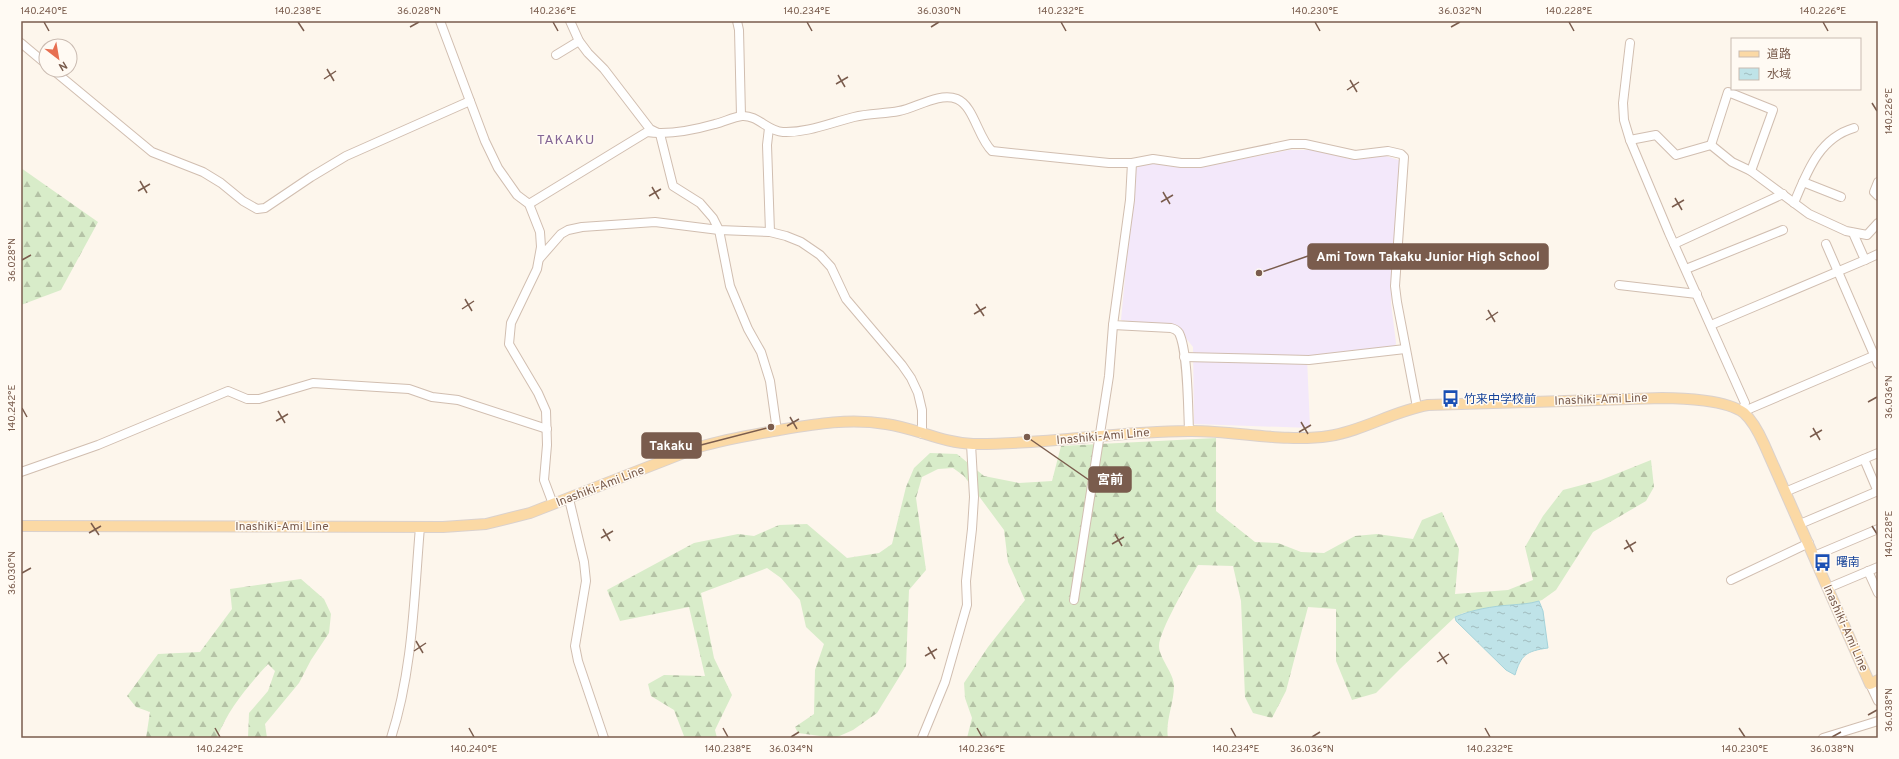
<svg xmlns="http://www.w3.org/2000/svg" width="1899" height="759" font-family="Overpass,'Noto Sans JP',sans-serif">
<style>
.education{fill:#f3e8fa}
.forest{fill:url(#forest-firs)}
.water{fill:url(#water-ripples);stroke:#a5d3da}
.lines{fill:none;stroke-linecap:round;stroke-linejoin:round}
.minor-casing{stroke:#d1beb0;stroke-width:10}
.major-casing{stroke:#dad1cd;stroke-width:12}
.minor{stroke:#fff;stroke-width:8}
.major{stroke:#fbd9a5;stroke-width:10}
.ticks{fill:none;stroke:#7a5c4d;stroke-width:1.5}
.labels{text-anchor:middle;stroke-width:3;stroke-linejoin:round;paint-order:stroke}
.transit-label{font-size:12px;fill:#164399;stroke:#fffaf3;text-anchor:start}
.street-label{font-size:12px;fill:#7a5c4d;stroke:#fffaf3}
.quarter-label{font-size:14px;letter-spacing:1px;fill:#846695;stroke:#fffaf3}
.leader{fill:none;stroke:#7a5c4d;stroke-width:1.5}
.callout-dot{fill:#7a5c4d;stroke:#fffaf3;stroke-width:1.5}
.callout{fill:#7a5c4d;stroke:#7a5c4d;stroke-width:1.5}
.callout-label{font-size:13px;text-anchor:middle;font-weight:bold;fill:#fff}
.neatline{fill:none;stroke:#7a5c4d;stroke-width:1.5}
.ticks-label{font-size:10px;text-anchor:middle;fill:#7a5c4d}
</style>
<defs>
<pattern id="forest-firs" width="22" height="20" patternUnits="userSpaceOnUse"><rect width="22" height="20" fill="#d8ecc9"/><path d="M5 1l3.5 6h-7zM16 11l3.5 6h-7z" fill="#b4c2a5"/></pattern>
<pattern id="water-ripples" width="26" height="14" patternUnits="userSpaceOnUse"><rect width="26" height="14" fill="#bfe3e8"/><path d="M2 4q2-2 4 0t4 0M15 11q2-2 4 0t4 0" fill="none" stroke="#a0bbbe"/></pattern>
</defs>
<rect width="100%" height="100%" fill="#fdf6ec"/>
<path class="education" d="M1289,150H1316L1355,160L1383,155L1402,161L1391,303L1396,343L1395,348L1307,357L1310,428L1194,424L1193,347L1176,326L1121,320L1135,169L1144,163L1206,166Z"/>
<g class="forest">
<path d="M21,168L98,222L61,290L21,305Z"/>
<path d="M1216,438V511L1255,542L1278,543L1301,552L1324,553L1355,536L1377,534L1413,539L1422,520L1442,512L1459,549L1455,594L1508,590L1533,580L1525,547L1543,516L1563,490L1601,480L1651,460L1654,487L1646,501L1593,532L1556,590L1542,600L1527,605H1510L1463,613L1455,617L1401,668L1376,693L1352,700L1336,661V609L1308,607L1286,691L1272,718L1253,713L1245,697L1241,601L1233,566L1198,565C1189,580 1159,631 1159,646C1159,658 1174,673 1174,686C1174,703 1165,722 1168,738H967L972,718L965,698L964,683L988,647L1025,600L1008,562L1004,530L964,476L953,468L938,469L922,477L916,498L926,570L909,590L906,666L877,713L853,730L835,738L798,733L795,727L814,714L815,670L824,644L806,627L800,600L781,578L767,568L701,593L714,658L732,695L715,730L717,738H682L684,736L674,710L651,696L648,684L664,675L705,676L689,607L620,621L607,590L694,543L738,534L754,536L779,525L807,524L847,558L879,553L892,544L906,487L914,468L930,453L957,454L984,476L1019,483L1052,481L1061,446Z"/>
<path d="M301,579L324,599L331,614L329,633L311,660L299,683L265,724L267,738H248L249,713L268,691L275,671L268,664C247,687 228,709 217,738H146L150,712L136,707L127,696L158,654L200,652L232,609L230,589Z"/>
</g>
<path class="water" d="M1539,601L1543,611L1548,648C1526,651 1521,655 1515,675L1506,670L1456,621L1455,617C1471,610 1493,606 1511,605C1521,604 1529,604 1539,601Z"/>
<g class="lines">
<defs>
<g id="minor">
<path d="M440,21L485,141L498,168L517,195L529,204L540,232L541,247L537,269L511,323L509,344L538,393L546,411L547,445L544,480L553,504"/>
<path d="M570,21L579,41L588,53L604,69L650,129L660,134L673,186L700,203L713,218L719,230L730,286L748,329L761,352L770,381L777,431"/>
<path d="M737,21L739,30L741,116"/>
<path d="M21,43L46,64"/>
<path d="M1630,43L1623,103L1624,120L1630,140L1669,233L1745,403L1742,412"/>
<path d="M556,55L579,41"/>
<path d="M53,70L152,152L203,172L221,183L243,201L257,209L265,208L311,177L346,156L470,101"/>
<path d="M769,128L767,145L770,232"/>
<path d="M1630,140L1656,135L1676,155L1711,145L1732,162L1751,171L1809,214L1846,231L1867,235L1878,223"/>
<path d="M1711,145L1728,92L1773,110L1751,171"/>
<path d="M1132,163L1130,200L1113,325L1171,328C1175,329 1177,330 1179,333C1188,351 1188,409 1189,431"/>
<path d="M1803,182L1841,197"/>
<path d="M1878,182L1874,192L1878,196"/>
<path d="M1794,203C1807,172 1819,138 1854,128"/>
<path d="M529,204L647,132C668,135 694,130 715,124C724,122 733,117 742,116C758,115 767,131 783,132C807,133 830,123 854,117C869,113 884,114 899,111C916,108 939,92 957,99C974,106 978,138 992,151L1109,163H1132L1153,159L1181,163H1200L1291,144H1305L1355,155L1388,151L1401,154L1404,157L1395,286L1397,302L1417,407"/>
<path d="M1674,244L1783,194"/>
<path d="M1826,244L1878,364"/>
<path d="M540,258L561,234L568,230L582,227L655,222L719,230L770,232L786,236L801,242L820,255L831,267L846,299L902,365L911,378L918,393L922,410V434"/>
<path d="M1865,260L1878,254"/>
<path d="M1686,269L1783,230"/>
<path d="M1619,285L1697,294"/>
<path d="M1711,325L1865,260L1853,233"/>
<path d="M1184,357L1309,360L1405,349"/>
<path d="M1742,412L1878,354"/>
<path d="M1864,459L1878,492"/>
<path d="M21,472L98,445L228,391L247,399H259L313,383L409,389L432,397L458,400L547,429"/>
<path d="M1785,492L1878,453"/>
<path d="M569,499L584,562L586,581L575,646L578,661L604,738"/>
<path d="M1800,524L1878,491"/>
<path d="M1814,556L1878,529"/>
<path d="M1868,571L1878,593"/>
<path d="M1731,580L1809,543"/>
<path d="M1828,588L1878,567"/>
<path d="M1074,600L1109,376L1113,325"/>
<path d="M1870,684L1878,701"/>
<path d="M391,738C413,670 414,597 420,527"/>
<path d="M922,738L945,682L967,605L966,581L972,529L974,497L971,444"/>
<path d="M1823,738L1878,721"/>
</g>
<path id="major" d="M21,526L443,527L486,524L530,513L699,447C726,439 752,435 779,430C815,424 849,418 886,424C916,428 942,443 973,444C1045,445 1116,431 1188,431C1233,430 1284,443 1329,436C1363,431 1393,411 1428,405L1662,398C1683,398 1727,400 1744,413C1753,421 1759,433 1764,444L1870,684L1878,680"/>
</defs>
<use href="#minor" class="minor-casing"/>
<use href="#major" class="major-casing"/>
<use href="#minor" class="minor"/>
<use href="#major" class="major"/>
</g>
<path class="ticks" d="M44,22L49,31M298,22L304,31M553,22L558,31M807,22L812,31M1061,22L1066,31M1315,22L1320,31M1569,22L1574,31M1823,22L1828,31M410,27L419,22M931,27L939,22M1451,27L1460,22M327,69L334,81M838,75L845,87M324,79L336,71M1350,80L1357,92M836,84L848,77M1347,90L1359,82M1872,103L1877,111M140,181L147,193M652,187L659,199M138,191L150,184M1163,192L1170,204M649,196L661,189M1675,198L1682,210M1161,202L1173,195M1672,207L1684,200M22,260L31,255M465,299L472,311M976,304L984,316M462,309L474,301M1488,310L1495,322M974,314L986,307M1486,320L1498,312M1868,402L1877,397M22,408L27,417M278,411L285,423M790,417L797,429M276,421L288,414M1301,422L1308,434M787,426L799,419M1813,428L1820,440M1299,432L1311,425M1810,437L1822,430M91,523L99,535M1872,526L1877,534M603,529L610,541M89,533L101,526M1115,534L1122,546M601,538L613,531M1626,540L1633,552M1112,544L1124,537M1624,549L1636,542M22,573L31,568M416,641L423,653M928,647L935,659M414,651L426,643M1439,652L1447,664M925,656L937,649M1437,662L1449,654M1868,715L1877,710M215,728L220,737M469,728L474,737M723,728L728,737M977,728L982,737M1231,728L1236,737M1485,728L1490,737M1739,728L1745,737M791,737L799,732M1312,737L1320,732M1832,737L1841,732"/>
<defs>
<symbol id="bus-bare" viewBox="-9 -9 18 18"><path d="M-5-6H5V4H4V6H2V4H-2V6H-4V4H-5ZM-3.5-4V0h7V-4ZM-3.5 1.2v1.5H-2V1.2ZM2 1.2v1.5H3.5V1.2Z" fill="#1a4fb4" stroke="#fffaf3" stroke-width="2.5" paint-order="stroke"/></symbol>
</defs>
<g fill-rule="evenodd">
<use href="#bus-bare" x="1438" y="386" width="25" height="25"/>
<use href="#bus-bare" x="1810" y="550" width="25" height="25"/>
</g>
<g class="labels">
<g class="transit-label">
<text x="1464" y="403">竹来中学校前</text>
<text x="1836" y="566">曙南</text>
</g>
<g class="street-label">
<text transform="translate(1601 399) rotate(-2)" y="4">Inashiki-Ami Line</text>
<text transform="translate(1103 436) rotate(-5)" y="4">Inashiki-Ami Line</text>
<text transform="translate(600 486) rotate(-21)" y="4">Inashiki-Ami Line</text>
<text x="282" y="530">Inashiki-Ami Line</text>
<text transform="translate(1846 628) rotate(66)" y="4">Inashiki-Ami Line</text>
</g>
<g class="quarter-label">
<text x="566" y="144">TAKAKU</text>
</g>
</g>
<path class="leader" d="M1259 273L1308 256M771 427L701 445M1027 437L1089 480"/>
<g class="callout-dot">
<circle cx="1259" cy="273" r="4"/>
<circle cx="771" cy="427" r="4"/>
<circle cx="1027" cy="437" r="4"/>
</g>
<g class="callout">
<rect x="1308" y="244" width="240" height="25" rx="4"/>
<rect x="642" y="433" width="59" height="25" rx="4"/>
<rect x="1089" y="467" width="42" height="25" rx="4"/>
</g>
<g class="callout-label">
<text x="1428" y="261">Ami Town Takaku Junior High School</text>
<text x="671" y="450">Takaku</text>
<text x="1110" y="484">宮前</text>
</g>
<rect width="1899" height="759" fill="none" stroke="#fffaf3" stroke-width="44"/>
<rect x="1731" y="38" width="130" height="52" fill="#fffaf3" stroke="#cabbb1"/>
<rect x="1739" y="51" width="20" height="6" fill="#fbd9a5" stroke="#cabbb1"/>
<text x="1767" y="58" font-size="12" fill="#7a5c4d">道路</text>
<rect x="1739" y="68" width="20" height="12" fill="url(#water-ripples)" stroke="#cabbb1"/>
<text x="1767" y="78" font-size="12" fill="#7a5c4d">水域</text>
<g transform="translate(58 58) rotate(149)"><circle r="19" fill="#fffaf3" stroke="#cabbb1"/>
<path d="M0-3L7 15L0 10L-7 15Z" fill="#e76f51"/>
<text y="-6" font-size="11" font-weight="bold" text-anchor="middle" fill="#7a5c4d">N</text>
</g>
<rect x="22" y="22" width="1855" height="715" class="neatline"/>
<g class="ticks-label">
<text x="44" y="14">140.240°E</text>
<text x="298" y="14">140.238°E</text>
<text x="419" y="14">36.028°N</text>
<text x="553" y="14">140.236°E</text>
<text x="807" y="14">140.234°E</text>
<text x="939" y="14">36.030°N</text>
<text x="1061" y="14">140.232°E</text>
<text x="1315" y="14">140.230°E</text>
<text x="1460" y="14">36.032°N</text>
<text x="1569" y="14">140.228°E</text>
<text x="1823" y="14">140.226°E</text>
<text transform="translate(1888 111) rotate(-90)" y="4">140.226°E</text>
<text transform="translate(11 260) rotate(-90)" y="4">36.028°N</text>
<text transform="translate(1888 397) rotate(-90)" y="4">36.036°N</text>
<text transform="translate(11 408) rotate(-90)" y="4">140.242°E</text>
<text transform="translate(1888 534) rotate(-90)" y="4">140.228°E</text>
<text transform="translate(11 573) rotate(-90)" y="4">36.030°N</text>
<text transform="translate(1888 710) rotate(-90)" y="4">36.038°N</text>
<text x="220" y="752">140.242°E</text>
<text x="474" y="752">140.240°E</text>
<text x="728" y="752">140.238°E</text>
<text x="791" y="752">36.034°N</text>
<text x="982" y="752">140.236°E</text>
<text x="1236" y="752">140.234°E</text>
<text x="1312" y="752">36.036°N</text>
<text x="1490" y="752">140.232°E</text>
<text x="1745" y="752">140.230°E</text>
<text x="1832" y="752">36.038°N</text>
</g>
</svg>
